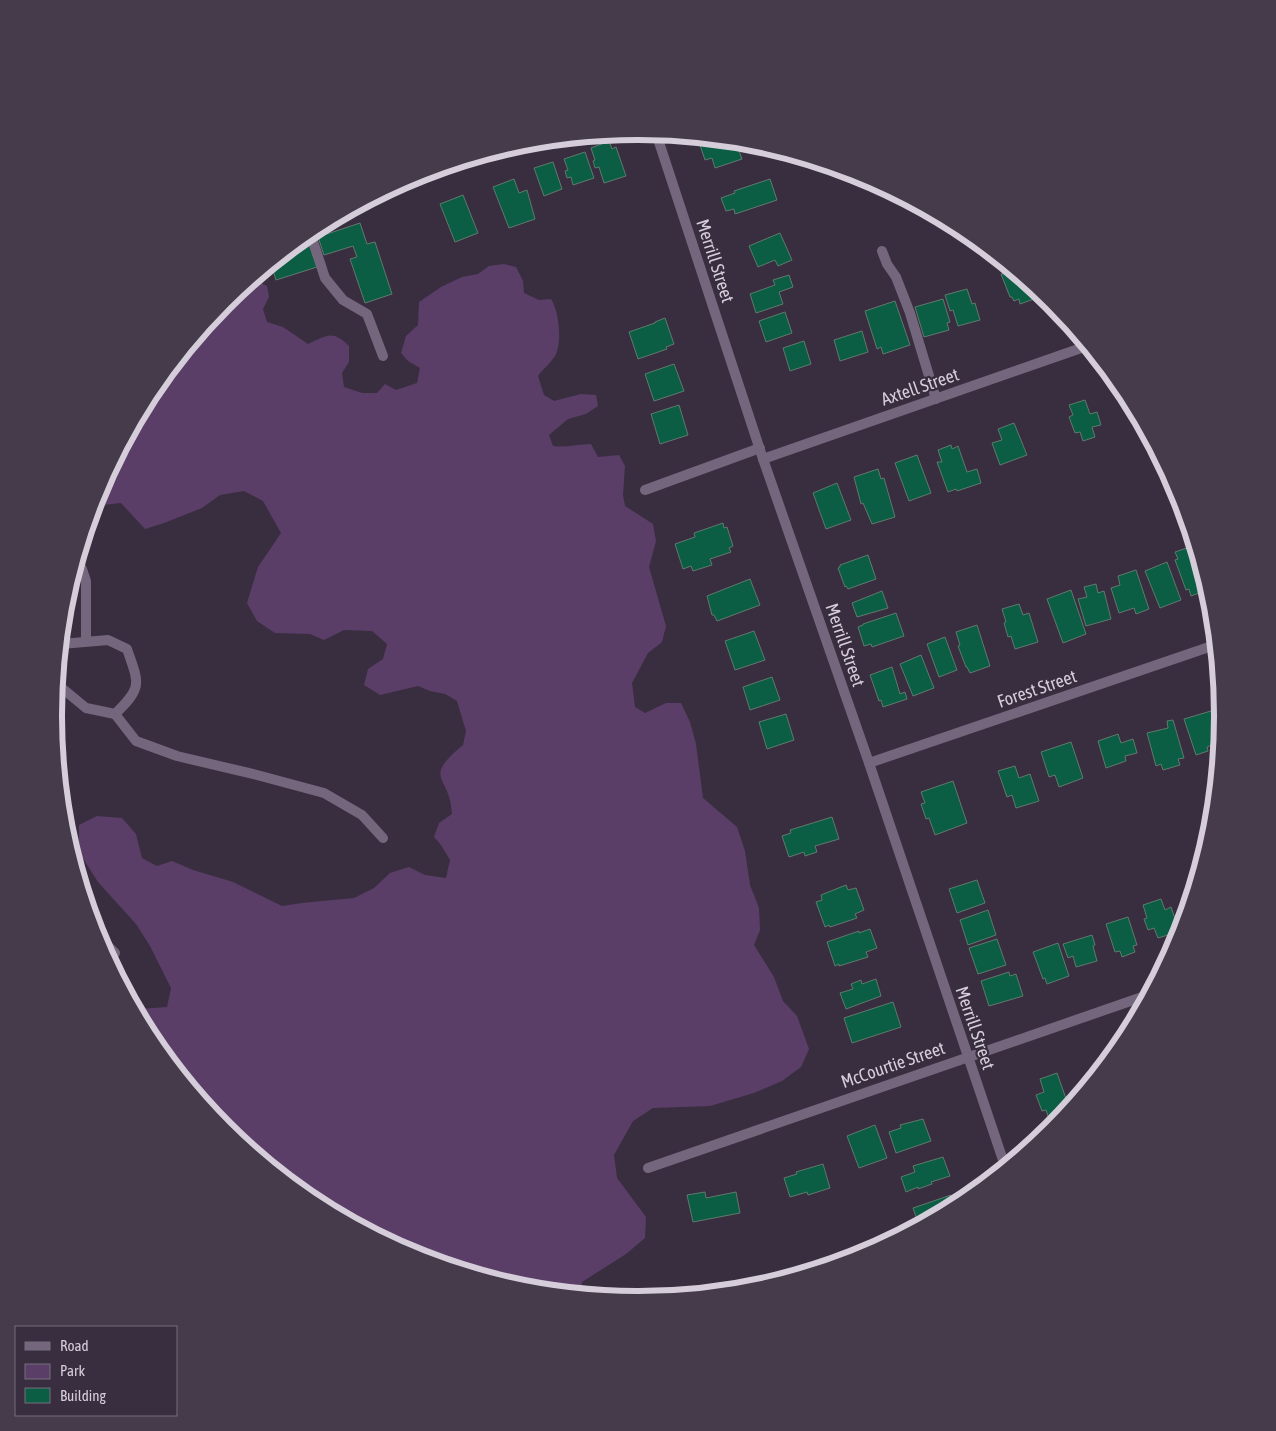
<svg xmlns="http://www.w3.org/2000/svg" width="1276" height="1431" font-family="'Asap Condensed',sans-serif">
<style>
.green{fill:#5a3e68}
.building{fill:#0b5e43;stroke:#60796d}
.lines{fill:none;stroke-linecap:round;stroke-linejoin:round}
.lane{stroke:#74667d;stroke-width:10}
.street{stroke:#74667d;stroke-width:10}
.labels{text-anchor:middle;stroke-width:4.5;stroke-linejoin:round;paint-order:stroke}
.street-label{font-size:18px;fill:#d5ceda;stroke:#392e3f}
.rim{fill:none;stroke:#d5ceda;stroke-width:6}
</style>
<rect width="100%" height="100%" fill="#392e3f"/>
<path class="green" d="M504,264L516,267L523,281L524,293L539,300L551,299C559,311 562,341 556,354C552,362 543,369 538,376L544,395L554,401L581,394L596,395L598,406L586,414L568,419L549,435L553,446C566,448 578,444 591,444L598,457L619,455L625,466L623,495L625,506L653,524L656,541L649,567L666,626L662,642L648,653L632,683L635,707L645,713L666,703H681L690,722L696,744L703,798L737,827L745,851L750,885L759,908L760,930L754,945L774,977L783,1001L797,1016L809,1049L801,1067L782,1081L754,1093L710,1106L653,1108L633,1121L614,1155L617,1178L646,1217L645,1238L626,1254L582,1282L581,1294L524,1288L414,1255L313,1201L225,1128L152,1040L128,995L140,1009L167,1007L171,988L150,946L136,924L98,882L79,852V825L97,816L122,818L136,834L142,858L157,866L172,861L193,870L233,882L282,906L302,903L354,898L374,888L390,873L409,867L425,875L446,878L450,860L441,845L434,837L439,823L452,814C450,774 421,780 463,745L466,731L457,701L445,694L430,691L418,686L380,695L364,685L368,669L383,659L387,644L372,631L344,630L324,640L310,634L275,633L257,621L247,603L258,567L281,533L263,501L244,491L220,495L202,508L164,523L145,529L121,503L95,506L93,508L98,492L152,391L225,302L254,279L267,286L269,297L263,309L267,322L283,327L308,344C328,335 332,330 349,346V362L342,373L344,387L362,393H377L385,384L396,390L417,383L420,368L408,361L401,353L406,336L418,325L419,302L441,287L462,277L478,274L489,266Z"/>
<g class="building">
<path d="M700,137L741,141L742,147L738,148L742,159L715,168L712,158L705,160L699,142L701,141Z"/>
<path d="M609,141L612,149L616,147L626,176L604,183L599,167L595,168L593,161L595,160L591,148Z"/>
<path d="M585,152L594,178L573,185L571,177L567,178L565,171L568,170L564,159Z"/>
<path d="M553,162L562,189L544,196L534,168Z"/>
<path d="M514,179L519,193L527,190L535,219L509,228L493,187Z"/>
<path d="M770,179L777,200L735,214L734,209L726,211L721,198L735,193L734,191Z"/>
<path d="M463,195L478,233L455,242L440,204Z"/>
<path d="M360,223L367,244L375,242L392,294L365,303L350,259L357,257L353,246L324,255L318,237Z"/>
<path d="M780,233L792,260L778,266L775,260L758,267L749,246Z"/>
<path d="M308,241L317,267L276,280L271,264L294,246Z"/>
<path d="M1000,260L1029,284L1034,299L1020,304L1019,299L1014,301L1012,297H1010L1001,274H1003L999,261Z"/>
<path d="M789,275L793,287L779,292L783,304L756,313L750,294L775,285L773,280Z"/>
<path d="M967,289L972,304L975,303L980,320L958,326L953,310L950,311L945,295Z"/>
<path d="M943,299L950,322L947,323L949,330L924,337L915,307Z"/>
<path d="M895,301L910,345L883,354L881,347L877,349L865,311Z"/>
<path d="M785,312L792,333L766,342L759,321Z"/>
<path d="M665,318L674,344L666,347L667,349L638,359L629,332L655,323V322Z"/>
<path d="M862,331L868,352L840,361L834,340Z"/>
<path d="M804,341L811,364L790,371L783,348Z"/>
<path d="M674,364L684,391L654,401L645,374Z"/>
<path d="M1085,400L1090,414L1097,412L1101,425L1092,427L1095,437L1083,441L1080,432L1075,433L1069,417L1073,415L1069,405Z"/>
<path d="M679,405L688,435L660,444L651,414Z"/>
<path d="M1134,409L1142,425L1136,427L1131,410Z"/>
<path d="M1014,423L1027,455L1000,465L992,443L1002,440L998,429Z"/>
<path d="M951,445L952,449L958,446L967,472L977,469L981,483L957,491L956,489L948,492L937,462H942L938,450Z"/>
<path d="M917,455L931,493L909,501L895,463Z"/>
<path d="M878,469L881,479L884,478L895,517L872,524L863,503L861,504L854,477Z"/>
<path d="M837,483L851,520L826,529L813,493Z"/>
<path d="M723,523L724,528L727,527L733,546L729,548L731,552L710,559L712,565L693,571L691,566L683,569L675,544L695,537L694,533Z"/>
<path d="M1190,547L1191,551L1195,549L1207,590L1191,596L1189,589L1186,590L1175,560L1178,559L1175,552Z"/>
<path d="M868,555L876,579L848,589L846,586L845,587L838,568L840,567V565Z"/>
<path d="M1167,562L1181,600L1160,608L1145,571Z"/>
<path d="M1136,570L1149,609L1136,614L1134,608L1119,613L1111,588L1120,585L1118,576Z"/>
<path d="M750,579L760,605L717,621L714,615H712L707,596Z"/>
<path d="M1096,584L1098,593L1104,591L1111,619L1086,626L1078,599L1087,597L1084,587Z"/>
<path d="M1071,590L1086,634L1063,643L1047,599Z"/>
<path d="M882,591L888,608L857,617L852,603Z"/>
<path d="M1019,604L1023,615L1029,613L1038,642L1015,649L1011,636L1008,637L1004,623L1006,622L1002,609Z"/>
<path d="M896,613L904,636L872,647L871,644L864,646L858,627L863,625V624Z"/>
<path d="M977,625L990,666L970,673L967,667H966L958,646L960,645L956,632Z"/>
<path d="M754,631L765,660L735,670L725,641Z"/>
<path d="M945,637L957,670L939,677L927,644Z"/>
<path d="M921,655L934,688L913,696L900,664Z"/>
<path d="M892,667L900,694L905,692L907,699L883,707L881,700L879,701L870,675Z"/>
<path d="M772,677L780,700L750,710L743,687Z"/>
<path d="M1211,711L1220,742L1207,747L1208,751L1196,755L1184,719Z"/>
<path d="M786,714L794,740L767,749L759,722Z"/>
<path d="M1173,720L1184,758L1178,759L1180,765L1163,770L1161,764L1156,766L1147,733L1168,728L1167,721Z"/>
<path d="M1118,734L1121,743L1133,739L1137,753L1125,756L1126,761L1106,768L1098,741Z"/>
<path d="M1071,742L1083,778L1059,787L1055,775L1049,777L1041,752Z"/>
<path d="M1015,766L1019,778L1030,774L1039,801L1016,808L1012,795L1007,797L998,771Z"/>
<path d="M953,781L967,823L935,835L929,818L926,819L921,804L925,803L921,792Z"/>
<path d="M832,817L839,839L815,846L817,852L805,856L804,852L789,857L782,836L791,833L790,830Z"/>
<path d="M977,880L985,903L957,913L949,889Z"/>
<path d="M846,885L848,890L856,888L864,910L855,914L857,918L830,927L829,925L825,927L816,902L822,900L821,895Z"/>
<path d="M1194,887L1189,903L1184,890Z"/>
<path d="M1161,899L1165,910L1171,907L1180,933L1178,937L1173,939L1171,934L1158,938L1154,928L1148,930L1144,919L1147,918L1143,905Z"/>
<path d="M988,910L996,935L968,945L960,920Z"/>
<path d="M1128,917L1137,945L1133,946L1135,952L1122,957L1120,951L1115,952L1106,924Z"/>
<path d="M870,929L877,948L866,952L868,957L839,966V964L835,966L827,942L859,931V933Z"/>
<path d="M1092,935L1095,945L1093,946L1097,961L1076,967L1073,956L1068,958L1063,944Z"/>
<path d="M997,939L1006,965L978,974L969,948Z"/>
<path d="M1058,943L1069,976L1047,984L1045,978L1043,979L1033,952Z"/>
<path d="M1009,972L1010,976L1016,974L1023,996L989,1006L981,981Z"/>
<path d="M876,979L881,996L846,1009L840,993L853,989L851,984L861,980L862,984Z"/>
<path d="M893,1002L901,1027L852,1043L844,1018Z"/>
<path d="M1057,1073L1069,1107L1059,1119L1050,1122L1046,1110L1042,1111L1036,1095L1044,1092L1040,1079Z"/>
<path d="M923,1119L931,1141L896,1153L889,1132L901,1128L900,1125Z"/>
<path d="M875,1125L887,1158L859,1168L847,1136Z"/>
<path d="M943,1157L950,1176L931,1182L932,1184L918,1189V1187L906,1192L901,1177L915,1172L913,1166Z"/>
<path d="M823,1164L830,1188L808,1195L807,1192L790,1197L784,1178L797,1174L796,1172Z"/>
<path d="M705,1192L706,1198L736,1192L740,1213L693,1222L687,1195Z"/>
<path d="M960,1194L962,1201L919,1225L913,1208L951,1195V1198Z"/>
</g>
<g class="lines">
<g class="lane">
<path d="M310,232L325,278L343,300L367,314L383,356"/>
<path d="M882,251L887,264L896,277L910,313L936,399"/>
<path d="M645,490L760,448"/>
<path d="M77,563L82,569L86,581V641"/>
<path d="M57,684L86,708L115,714C143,687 139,684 127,649L108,640L61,644"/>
<path d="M115,714L136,741L177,756L257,775L324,793L362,815L383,838"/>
</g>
<g class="street">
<path d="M656,133L763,459L869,763L1005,1166"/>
<path d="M763,459L1087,346"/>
<path d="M869,763L1215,645"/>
<path d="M97,935L115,953"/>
<path d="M648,1168L1148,995"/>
</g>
</g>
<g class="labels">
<g class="street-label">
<text transform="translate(715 261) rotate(72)" y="6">Merrill Street</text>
<text transform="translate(920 387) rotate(-19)" y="6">Axtell Street</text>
<text transform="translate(845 645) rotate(71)" y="6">Merrill Street</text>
<text transform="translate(1037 689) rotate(-19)" y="6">Forest Street</text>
<text transform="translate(975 1028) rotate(71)" y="6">Merrill Street</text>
<text transform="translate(893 1065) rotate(-19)" y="6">McCourtie Street</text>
</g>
</g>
<path d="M0 0H1276V1431H0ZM637 140H639A575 575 0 0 1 1214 715V716A575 575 0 0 1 639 1291H637A575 575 0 0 1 62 716V715A575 575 0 0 1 637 140Z" fill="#453b4b" fill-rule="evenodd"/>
<path class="rim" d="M637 140H639A575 575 0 0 1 1214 715V716A575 575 0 0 1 639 1291H637A575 575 0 0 1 62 716V715A575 575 0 0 1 637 140Z"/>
<rect x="15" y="1326" width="162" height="90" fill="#392e3f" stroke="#776e7d"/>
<rect x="25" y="1342" width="25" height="8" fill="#74667d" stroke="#776e7d"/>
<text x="60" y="1351" font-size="15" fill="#d5ceda">Road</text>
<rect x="25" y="1364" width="25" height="15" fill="#5a3e68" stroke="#776e7d"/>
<text x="60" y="1376" font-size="15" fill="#d5ceda">Park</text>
<rect x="25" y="1388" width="25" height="15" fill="#0b5e43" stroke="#776e7d"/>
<text x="60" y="1401" font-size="15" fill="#d5ceda">Building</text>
</svg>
